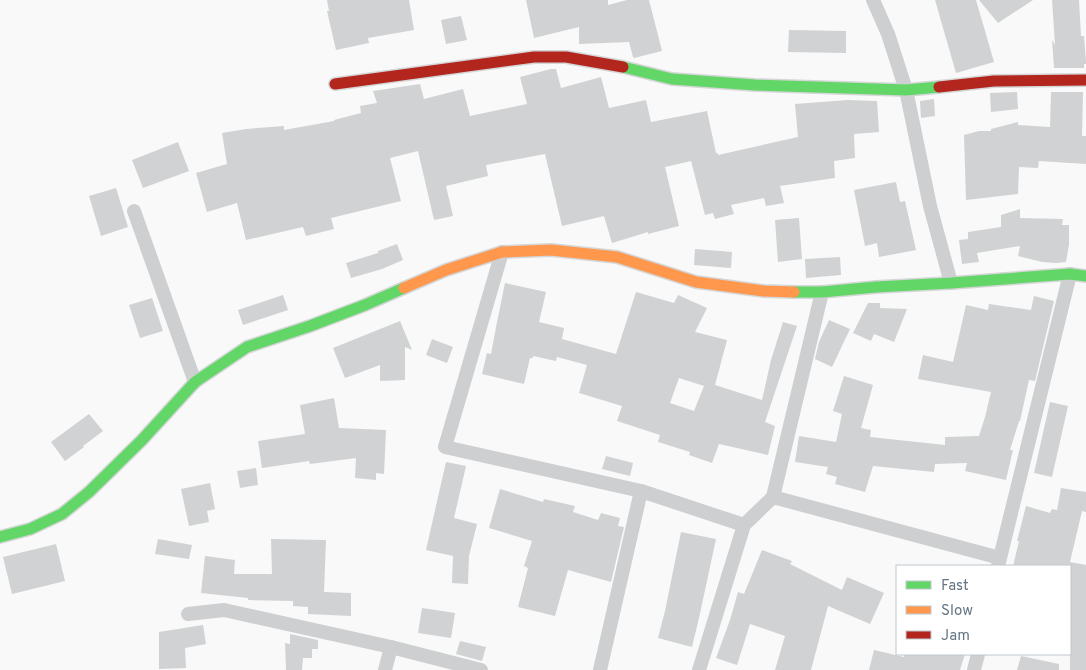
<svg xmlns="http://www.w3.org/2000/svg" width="1086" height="670" font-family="Overpass,sans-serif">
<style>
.building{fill:#d0d2d3;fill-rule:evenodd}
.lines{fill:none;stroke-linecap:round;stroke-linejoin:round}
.fast-casing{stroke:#d5d6d7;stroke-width:14}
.slow-casing{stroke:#d5d6d7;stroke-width:14}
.jam-casing{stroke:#d5d6d7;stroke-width:14}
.street{stroke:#cecfd0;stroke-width:14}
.fast{stroke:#63d668;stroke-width:11}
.slow{stroke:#ff974d;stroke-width:11}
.jam{stroke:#b3261e;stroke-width:11}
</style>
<rect width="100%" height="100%" fill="#f9f9f9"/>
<g class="building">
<path d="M327,0H409L414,30L368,38L369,43L336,50L327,11H329Z"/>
<path d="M526,0H608V5L627,0H649L662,51L634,58L633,57L629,42L579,44V27L534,38Z"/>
<path d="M935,0H976L994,62L956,73Z"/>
<path d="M979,0H1033L998,23Z"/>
<path d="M1052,0H1079L1081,36H1084L1086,62V64H1084V68H1054L1052,40L1055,45Z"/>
<path d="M461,16L467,40L446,44L441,20Z"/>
<path d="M789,30L846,31V53L788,52Z"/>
<path d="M551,69H556L561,88L601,77L609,108L646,100L651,122L707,111L716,153H718V155L798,137L795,104L848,100L877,101L879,132L854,134L855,158L834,161L835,178L780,186L784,203L766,206L764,198L731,205L734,214L715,219L713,213L705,215L691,161L665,167L679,226L648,234V232L612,243L604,216L562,226L545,154L486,165L488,176L446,186L453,216L434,220L418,151L390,158L401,201L331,218L334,229L306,236L303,227L246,240L237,203L207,212L196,173L227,164L222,133L246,129L284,126V130L334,121V120L361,113L360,106L377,103L373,91L420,84L424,99L463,89L470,116L527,104L520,77Z"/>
<path d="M1017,92L1018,109L991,112L990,93Z"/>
<path d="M1051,92H1083L1082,136H1086V164L1039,161L1038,168L1019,167L1018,194L966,200L964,135L979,131H991V129L1018,122V125L1050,127Z"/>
<path d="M934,99L935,116L921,118L920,101Z"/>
<path d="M178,142L189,171L143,188L132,160Z"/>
<path d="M896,182L900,202L905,201L916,250L879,257L877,243L865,246L854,190Z"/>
<path d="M116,188L128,227L101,236L89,196Z"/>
<path d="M1020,209V218L1063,219L1062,225H1069V244L1066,262L1056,263L1042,262L1018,256L1020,246L977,253L979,262L962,264L959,240L968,239V232L1001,227V215Z"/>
<path d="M799,218L802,259L778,262L775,220Z"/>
<path d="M397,244L403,260L382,269L351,278L346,263L378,253V251Z"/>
<path d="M695,249L732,252L731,268L694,265Z"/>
<path d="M840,257L841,275L806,278L805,259Z"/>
<path d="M505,283L546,292L539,322L564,328L562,339L616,354L636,292L674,303L678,295L707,308L695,332L727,340L715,385L762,400L771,360L783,322L797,326L765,422L775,426L768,455L719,444L712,463L689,455L690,452L658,442L660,435L617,421L622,406L579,393L587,365L557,357L556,361L533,356V358H530L524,384L482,374L487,353L491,354L497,322ZM679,378L704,386L694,411L670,403Z"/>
<path d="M283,295L288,310L243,325L238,310Z"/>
<path d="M1034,296L1054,301L1035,381L1029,380L1020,421H1019L1010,450H1013L1006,480L965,471L967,463L935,464L934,472L873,466L865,492L835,484L837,477L826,474L828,467L795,462L799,436L836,442L842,414L833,411L844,376L873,385L861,428L871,430L870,437L945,445V437L979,436L985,417L991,392L918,379L923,355L953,362L966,305L988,310L989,304L1031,310Z"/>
<path d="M152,298L163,331L140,338L129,305Z"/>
<path d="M868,303H880V308L907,309L894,342L874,334L871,341L853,333Z"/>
<path d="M829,320L850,329L832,367L815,359L819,342Z"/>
<path d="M400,321L412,350L405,347V380L380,381V365L345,378L333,348Z"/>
<path d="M432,339L453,347L447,363L426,355Z"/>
<path d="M334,398L339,428L386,430L384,474L376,473V480L355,478L356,458L310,464L309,461L262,468L258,441L305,434L300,405Z"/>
<path d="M1050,402L1068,406L1052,477L1034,473Z"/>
<path d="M89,414L103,431L83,446L84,447L65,461L51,442Z"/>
<path d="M606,456L633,463L630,476L602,469Z"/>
<path d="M446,462L466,466L454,518L477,524L469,556L468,584L452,583L453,556L426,550Z"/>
<path d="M256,468L258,485L240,488L237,471Z"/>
<path d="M210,483L215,509L207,511L209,522L189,526L181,489Z"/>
<path d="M1061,488L1086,492V512L1082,511L1070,562L1086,565V670H1070V565L1069,566H1013L1019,541H1017L1026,506L1050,513L1052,509L1057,510Z"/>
<path d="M500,489L543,502L544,499L575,506L573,512L598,520L601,513L620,518L618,526L624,527L611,582L568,570L555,616L518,607L528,568L524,566L532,541L489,528Z"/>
<path d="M681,532L716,539L699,618L692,647L658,638L665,611Z"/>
<path d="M158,539L192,545L189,559L155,554Z"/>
<path d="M271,539L326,540L324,592L351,593V616L308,614V607L293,606V601L248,600V598L201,593L205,556L235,560L234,574H272Z"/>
<path d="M56,544L65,581L12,594L3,557Z"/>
<path d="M762,550L792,561L790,564L842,590L847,577L884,593L870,624L828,606L811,670H775L785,636L750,624L737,665L716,658L730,620L738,592L744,594Z"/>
<path d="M422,608L455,613L451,638L418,633Z"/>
<path d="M203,625L206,644L185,648L186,668L159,669V632Z"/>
<path d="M290,634L318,640V649H312V658H303L302,670H286L285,643L290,644Z"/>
<path d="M460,641L486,647L482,661L456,654Z"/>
<path d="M874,650L904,657V654H965L960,670H869Z"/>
<path d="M1021,656L1059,664V670H1017Z"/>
</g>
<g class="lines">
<defs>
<g id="fast">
<path d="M623,67L672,79L755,85L906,90L939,87"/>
<path d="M794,292H822L876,287L951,283L1070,274L1086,276"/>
<path d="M0,537L30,529L62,514L89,492L142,440L195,382L247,347L310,326L365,305L404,288"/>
</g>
<path id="slow" d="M404,288L446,270L502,252L551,250L617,257L696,282L764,291L794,292"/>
<g id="jam">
<path d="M335,84L534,57H566L623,67"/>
<path d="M939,87L994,81L1086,80"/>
</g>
</defs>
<use href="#fast" class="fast-casing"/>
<use href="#slow" class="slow-casing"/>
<use href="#jam" class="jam-casing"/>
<g class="street">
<path d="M873,0L888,34L906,90L930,206L951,283"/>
<path d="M134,211L195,382"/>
<path d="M502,252L445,447L641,491L744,525"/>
<path d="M773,497L1000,558"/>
<path d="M998,566L1070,274"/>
<path d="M188,614L224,610L391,647L481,670"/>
<path d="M385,670L391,647"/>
<path d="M600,670L641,491"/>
<path d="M699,670L744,525L773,497L822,292"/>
<path d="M974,670L978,654"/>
</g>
<use href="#fast" class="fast"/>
<use href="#slow" class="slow"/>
<use href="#jam" class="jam"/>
</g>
<rect x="896" y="565" width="175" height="90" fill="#ffffff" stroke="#c1c8cd"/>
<rect x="906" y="581" width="25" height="8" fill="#63d668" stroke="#c1c8cd"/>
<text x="941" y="590" font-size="15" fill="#657683">Fast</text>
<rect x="906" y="606" width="25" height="8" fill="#ff974d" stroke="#c1c8cd"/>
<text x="941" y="615" font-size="15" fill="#657683">Slow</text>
<rect x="906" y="631" width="25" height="8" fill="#b3261e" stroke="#c1c8cd"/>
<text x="941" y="640" font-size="15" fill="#657683">Jam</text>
</svg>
